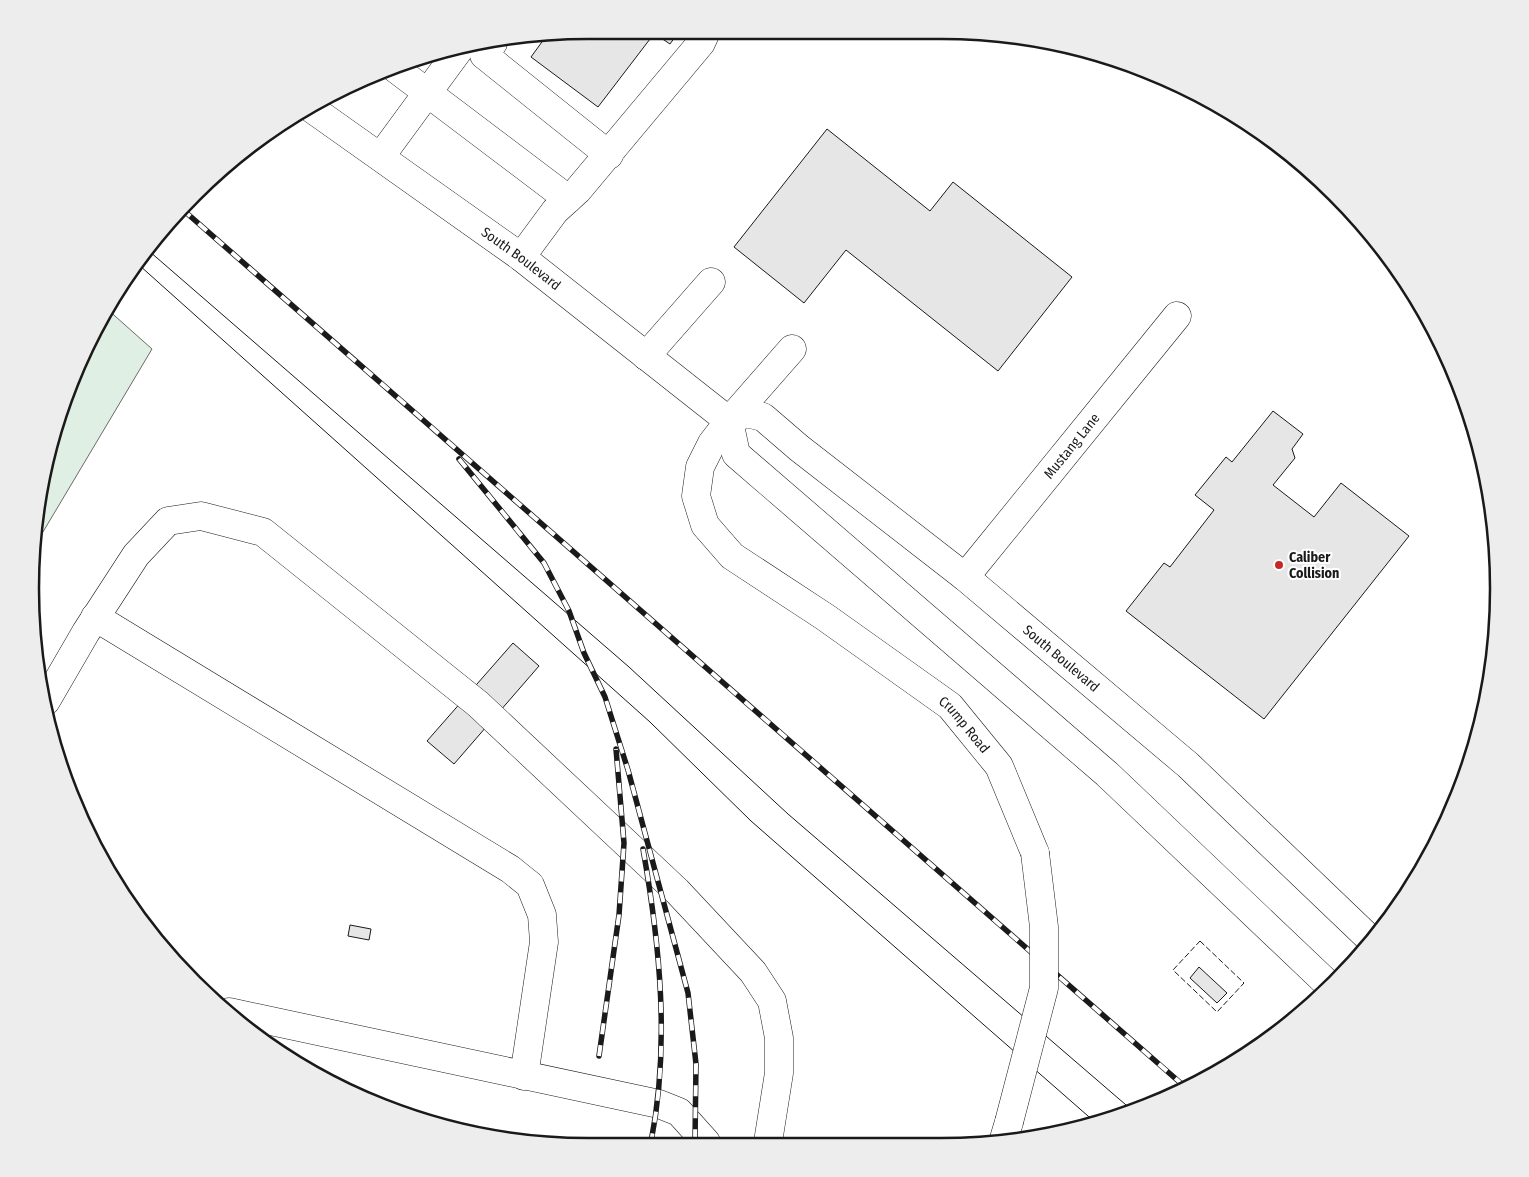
<svg xmlns="http://www.w3.org/2000/svg" width="1529" height="1177" font-family="'Fira Sans Condensed',sans-serif">
<style>
.green{fill:#e0efe3;stroke:#6a6a6a}
.building{fill:#e6e6e6;stroke:#1a1a1a}
.lines{fill:none;stroke-linecap:round;stroke-linejoin:round}
.minor-casing{stroke:#1a1a1a;stroke-width:29}
.major-casing{stroke:#1a1a1a;stroke-width:29}
.minor{stroke:#fff;stroke-width:28}
.major{stroke:#fff;stroke-width:28}
.tram{stroke:#1a1a1a;stroke-width:1}
.rail-casing{stroke:#1a1a1a;stroke-width:5.5}
.rail{stroke:#fff;stroke-width:4;stroke-dasharray:11;stroke-linecap:butt}
.minor-bridge-casing{stroke:#1a1a1a;stroke-width:29;stroke-linecap:butt}
.minor-bridge{stroke:#fff;stroke-width:28}
.fence{stroke:#1a1a1a;stroke-width:1;stroke-dasharray:6 2.5;stroke-linecap:butt}
.poi-dot{fill:#c62828;stroke:#fff;stroke-width:2}
.labels{text-anchor:middle;stroke-width:4;stroke-linejoin:round;paint-order:stroke}
.street-label{font-size:14px;fill:#1a1a1a;stroke:#fff}
.poi-label{font-size:14px;font-weight:bold;fill:#1a1a1a;stroke:#fff;text-anchor:start}
.rim{fill:none;stroke:#1a1a1a;stroke-width:2.5}
</style>
<rect width="100%" height="100%" fill="#fff"/>
<path class="green" d="M106,308L152,349L34,547L35,516L49,444Z"/>
<g class="building">
<path d="M588,30H638L650,39L598,107L531,57L547,35Z"/>
<path d="M657,30H680L670,44L655,34Z"/>
<path d="M827,129L930,211L953,182L1072,277L998,371L846,250L804,303L734,247Z"/>
<path d="M1273,411L1303,434L1292,449L1295,458L1273,485L1314,517L1341,483L1409,536L1264,719L1126,611L1164,563L1170,567L1214,510L1195,495L1226,457L1232,462Z"/>
<path d="M513,643L539,666L454,764L427,741Z"/>
<path d="M350,925L371,929L369,940L348,936Z"/>
<path d="M1199,967L1227,993L1217,1003L1190,978Z"/>
</g>
<g class="lines">
<defs>
<g id="minor">
<path d="M493,43L484,55L609,155"/>
<path d="M396,69L568,199"/>
<path d="M381,156L461,47"/>
<path d="M521,257L555,211L578,190L701,43L707,30"/>
<path id="s1" d="M792,349L729,421L712,443L700,467L696,496L705,525L732,556L825,617L950,706L999,766L1035,853"/>
<path d="M646,356L711,282"/>
<path id="s2" d="M965,577L1177,316"/>
<path d="M95,617L510,869L530,885L542,915L544,942L524,1076"/>
<path d="M46,701L86,632L136,555L168,521L201,516L263,532L478,704L677,891L753,972L772,1001L779,1038V1073L768,1142"/>
<path d="M229,1012L659,1104L679,1112L706,1142"/>
<path d="M1003,1142L1009,1122"/>
</g>
<g id="major">
<path id="s3" d="M308,106L521,257L729,421L736,454L1107,774L1331,987"/>
<path id="s4" d="M729,421L746,413L763,417L799,448L965,577L1188,765L1371,940"/>
</g>
</defs>
<use href="#minor" class="minor-casing"/>
<use href="#major" class="major-casing"/>
<use href="#minor" class="minor"/>
<use href="#major" class="major"/>
<g class="tram">
<path d="M149,251L629,667L788,814L1133,1111"/>
<path d="M139,265L650,722L751,821L1096,1123"/>
</g>
<defs>
<g id="rail">
<path d="M182,209L1184,1086"/>
<path d="M459,459L544,563L569,611L584,653L605,697L628,770L688,993L696,1064L695,1142"/>
<path d="M643,849C660,945 670,1045 651,1142"/>
<path d="M599,1056L619,915L624,843L616,749"/>
</g>
</defs>
<use href="#rail" class="rail-casing"/>
<use href="#rail" class="rail"/>
<defs>
<path id="minor-bridge" d="M1009,1122L1044,988V927L1035,853"/>
</defs>
<use href="#minor-bridge" class="minor-bridge-casing"/>
<use href="#minor-bridge" class="minor-bridge"/>
<path class="fence" d="M1200,941L1244,983L1217,1012L1173,970Z"/>
</g>
<circle class="poi-dot" cx="1279" cy="565" r="5"/>
<g class="labels">
<g class="street-label">
<text dy="5" stroke="none"><textPath href="#s3" startOffset="262">South Boulevard</textPath></text>
<text dy="5" stroke="none"><textPath href="#s2" startOffset="169">Mustang Lane</textPath></text>
<text dy="5" stroke="none"><textPath href="#s4" startOffset="420">South Boulevard</textPath></text>
<text dy="5" stroke="none"><textPath href="#s1" startOffset="539">Crump Road</textPath></text>
</g>
<g class="poi-label">
<text x="1289" y="562">Caliber<tspan x="1289" dy="16">Collision</tspan></text>
</g>
</g>
<path d="M0 0H1529V1177H0ZM588 39H941A549 549 0 0 1 1490 588V589A549 549 0 0 1 941 1138H588A549 549 0 0 1 39 589V588A549 549 0 0 1 588 39Z" fill="#ededed" fill-rule="evenodd"/>
<path class="rim" d="M588 39H941A549 549 0 0 1 1490 588V589A549 549 0 0 1 941 1138H588A549 549 0 0 1 39 589V588A549 549 0 0 1 588 39Z"/>
</svg>
